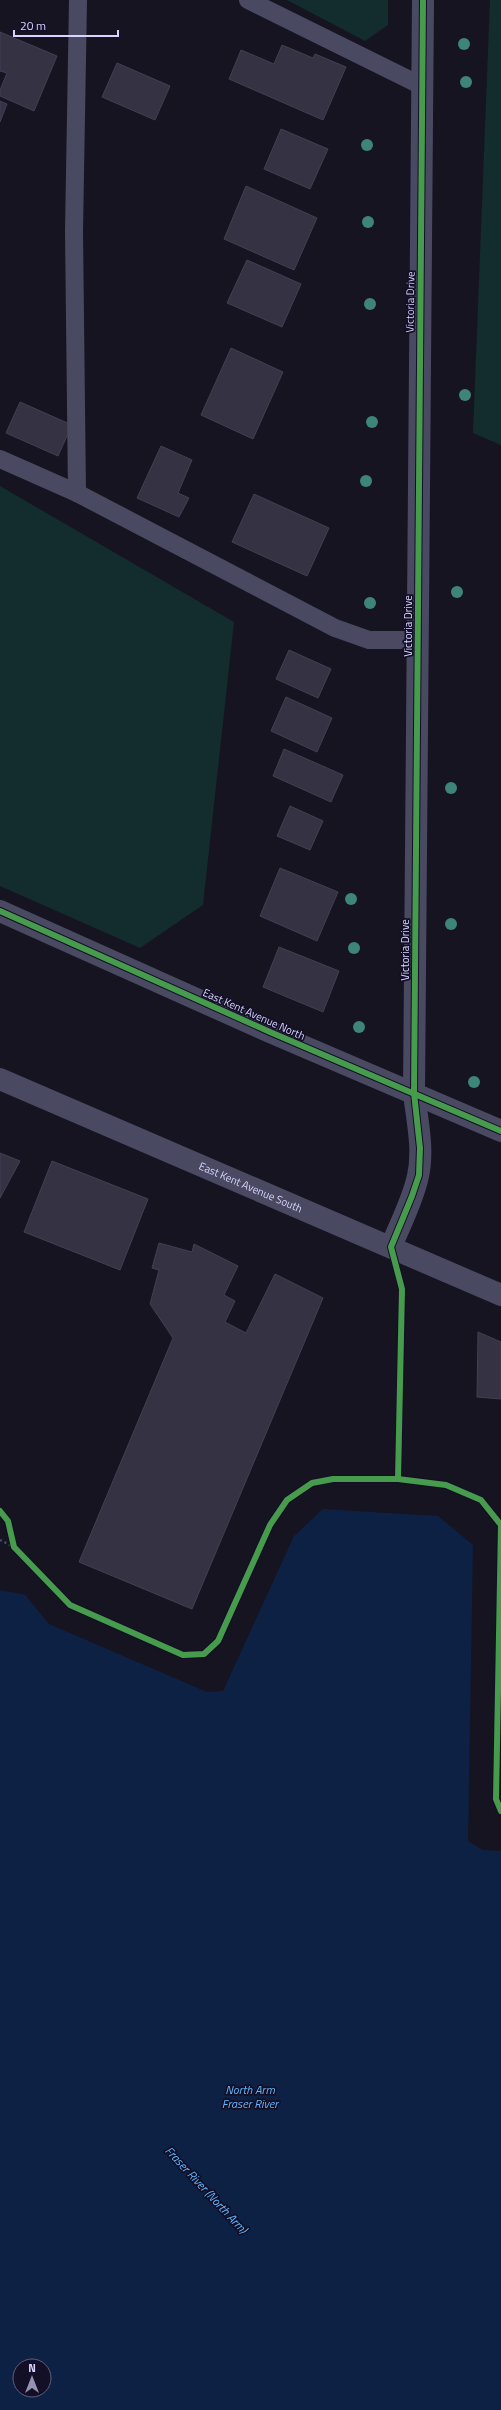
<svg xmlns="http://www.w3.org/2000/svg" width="501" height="2410" font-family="'Titillium Web',sans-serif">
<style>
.green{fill:#132c2d}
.water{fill:#0d2144;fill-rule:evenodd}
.pier{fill:#161421}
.building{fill:#343243;stroke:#433f54}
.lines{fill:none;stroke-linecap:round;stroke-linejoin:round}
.path{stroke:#44505f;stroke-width:2.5;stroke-dasharray:2 3;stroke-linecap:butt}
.service{stroke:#4a4962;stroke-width:18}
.minor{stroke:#4a4962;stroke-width:22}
.cycleway-casing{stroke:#130f26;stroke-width:8}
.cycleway{stroke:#469c4c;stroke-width:6}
.tree{fill:#3e8478}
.labels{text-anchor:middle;stroke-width:3.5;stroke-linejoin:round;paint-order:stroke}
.street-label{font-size:11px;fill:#d9d4ff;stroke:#130f26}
.water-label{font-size:12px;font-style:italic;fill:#62b6ff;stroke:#130f26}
</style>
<rect width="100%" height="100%" fill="#161421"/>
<g class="green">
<path d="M287,0H388V25L365,41Z"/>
<path d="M490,0H501V445L473,433Z"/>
<path d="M0,486L234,622L203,905L140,948L0,886Z"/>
</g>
<path class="water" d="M320,1490L453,1495L493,1531L486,1817L501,1827V2410H0V1590L48,1599L178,1663L230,1643ZM20,2366H44V2390H20Z"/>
<path class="pier" d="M319,1488L453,1493L494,1530L488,1817L501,1825V1851L483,1850L468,1841L473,1545L438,1516L323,1509L294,1536L223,1691L207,1692L49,1624L22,1591L49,1597L178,1661L229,1641L279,1521Z"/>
<g class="building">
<path d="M0,32L57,56L34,111L0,96V90L7,73L0,71Z"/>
<path d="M282,45L313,58L315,54L346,67L323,120L229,79L241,50L274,64Z"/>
<path d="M117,63L170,86L155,120L102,97Z"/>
<path d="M0,101L7,104L0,122Z"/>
<path d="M281,129L328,149L310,189L264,169Z"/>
<path d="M246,186L317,218L294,270L224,239Z"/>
<path d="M247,260L301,284L282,327L227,303Z"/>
<path d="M231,348L283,372L253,439L201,415Z"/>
<path d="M20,402L72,425L58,456L6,433Z"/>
<path d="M161,446L192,460L178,493L189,498L179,517L137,498Z"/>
<path d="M254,494L329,528L307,576L232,542Z"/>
<path d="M289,650L331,669L318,698L276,679Z"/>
<path d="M286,697L332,718L317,752L271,731Z"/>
<path d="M284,749L343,775L331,802L273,776Z"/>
<path d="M290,806L323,821L310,850L277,836Z"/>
<path d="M280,868L338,892L317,941L260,916Z"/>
<path d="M279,947L339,971L323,1012L263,987Z"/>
<path d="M0,1153L20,1161L0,1198Z"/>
<path d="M52,1161L148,1199L120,1270L24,1232Z"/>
<path d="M159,1243L192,1252L194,1244L238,1266L224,1295L235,1301L225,1322L246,1333L275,1274L323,1298L192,1609L79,1562L173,1338L150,1304L159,1270L152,1268Z"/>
<path d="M478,1332L501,1342V1399L477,1397Z"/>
</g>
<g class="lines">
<path class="path" d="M0,1540L14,1547"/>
<g class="service">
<path d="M248,0L422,86"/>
<path d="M0,459L77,493L335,628L369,640H417"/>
<path d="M77,493L74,231L78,0"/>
</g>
<g class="minor">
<path d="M0,911L270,1032L501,1131"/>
<path id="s1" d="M0,1079L501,1295"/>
<path d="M391,1247C400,1224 413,1200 418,1176C424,1149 417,1120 414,1093L423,0"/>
</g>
<defs>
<g id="cycleway">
<path d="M0,911L270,1032L501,1131"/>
<path d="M398,1479L402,1289L391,1247L412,1196L419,1175L420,1148L414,1093L423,0"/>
<path d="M0,1511L8,1521L14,1547L70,1605L183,1655L204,1654L218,1641L270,1525L287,1500L312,1483L333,1479H398L446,1485L481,1500L501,1525L496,1799L501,1811"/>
</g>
</defs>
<use href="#cycleway" class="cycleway-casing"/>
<use href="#cycleway" class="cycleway"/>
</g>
<g class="tree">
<circle cx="464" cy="44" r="6"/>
<circle cx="466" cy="82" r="6"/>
<circle cx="367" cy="145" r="6"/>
<circle cx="368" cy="222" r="6"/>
<circle cx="370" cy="304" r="6"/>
<circle cx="465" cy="395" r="6"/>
<circle cx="372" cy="422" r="6"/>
<circle cx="366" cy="481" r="6"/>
<circle cx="457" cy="592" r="6"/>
<circle cx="370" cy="603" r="6"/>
<circle cx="451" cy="788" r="6"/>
<circle cx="351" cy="899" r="6"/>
<circle cx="451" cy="924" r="6"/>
<circle cx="354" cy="948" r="6"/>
<circle cx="359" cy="1027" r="6"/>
<circle cx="474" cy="1082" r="6"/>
</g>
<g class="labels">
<g class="street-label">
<text transform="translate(410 302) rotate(-89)" y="4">Victoria Drive</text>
<text transform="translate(408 626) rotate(-90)" y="4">Victoria Drive</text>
<text transform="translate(405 950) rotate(-90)" y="4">Victoria Drive</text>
<text transform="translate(254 1014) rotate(24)" y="4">East Kent Avenue North</text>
<text dy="4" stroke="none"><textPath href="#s1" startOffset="273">East Kent Avenue South</textPath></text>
</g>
<g class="water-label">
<text x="250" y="2094">North Arm<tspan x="250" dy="14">Fraser River</tspan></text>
<text transform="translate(206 2190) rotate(47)" y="4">Fraser River (North Arm)</text>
</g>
</g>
<g transform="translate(32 2378)"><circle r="19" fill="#130f26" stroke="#625e7d"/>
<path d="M0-3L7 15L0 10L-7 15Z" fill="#9591b1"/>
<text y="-6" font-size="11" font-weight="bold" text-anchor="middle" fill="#d9d4ff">N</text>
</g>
<path d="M14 30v6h104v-6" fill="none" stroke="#d9d4ff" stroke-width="2"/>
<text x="20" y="30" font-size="12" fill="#d9d4ff" stroke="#130f26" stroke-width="3" paint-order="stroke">20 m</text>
</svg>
